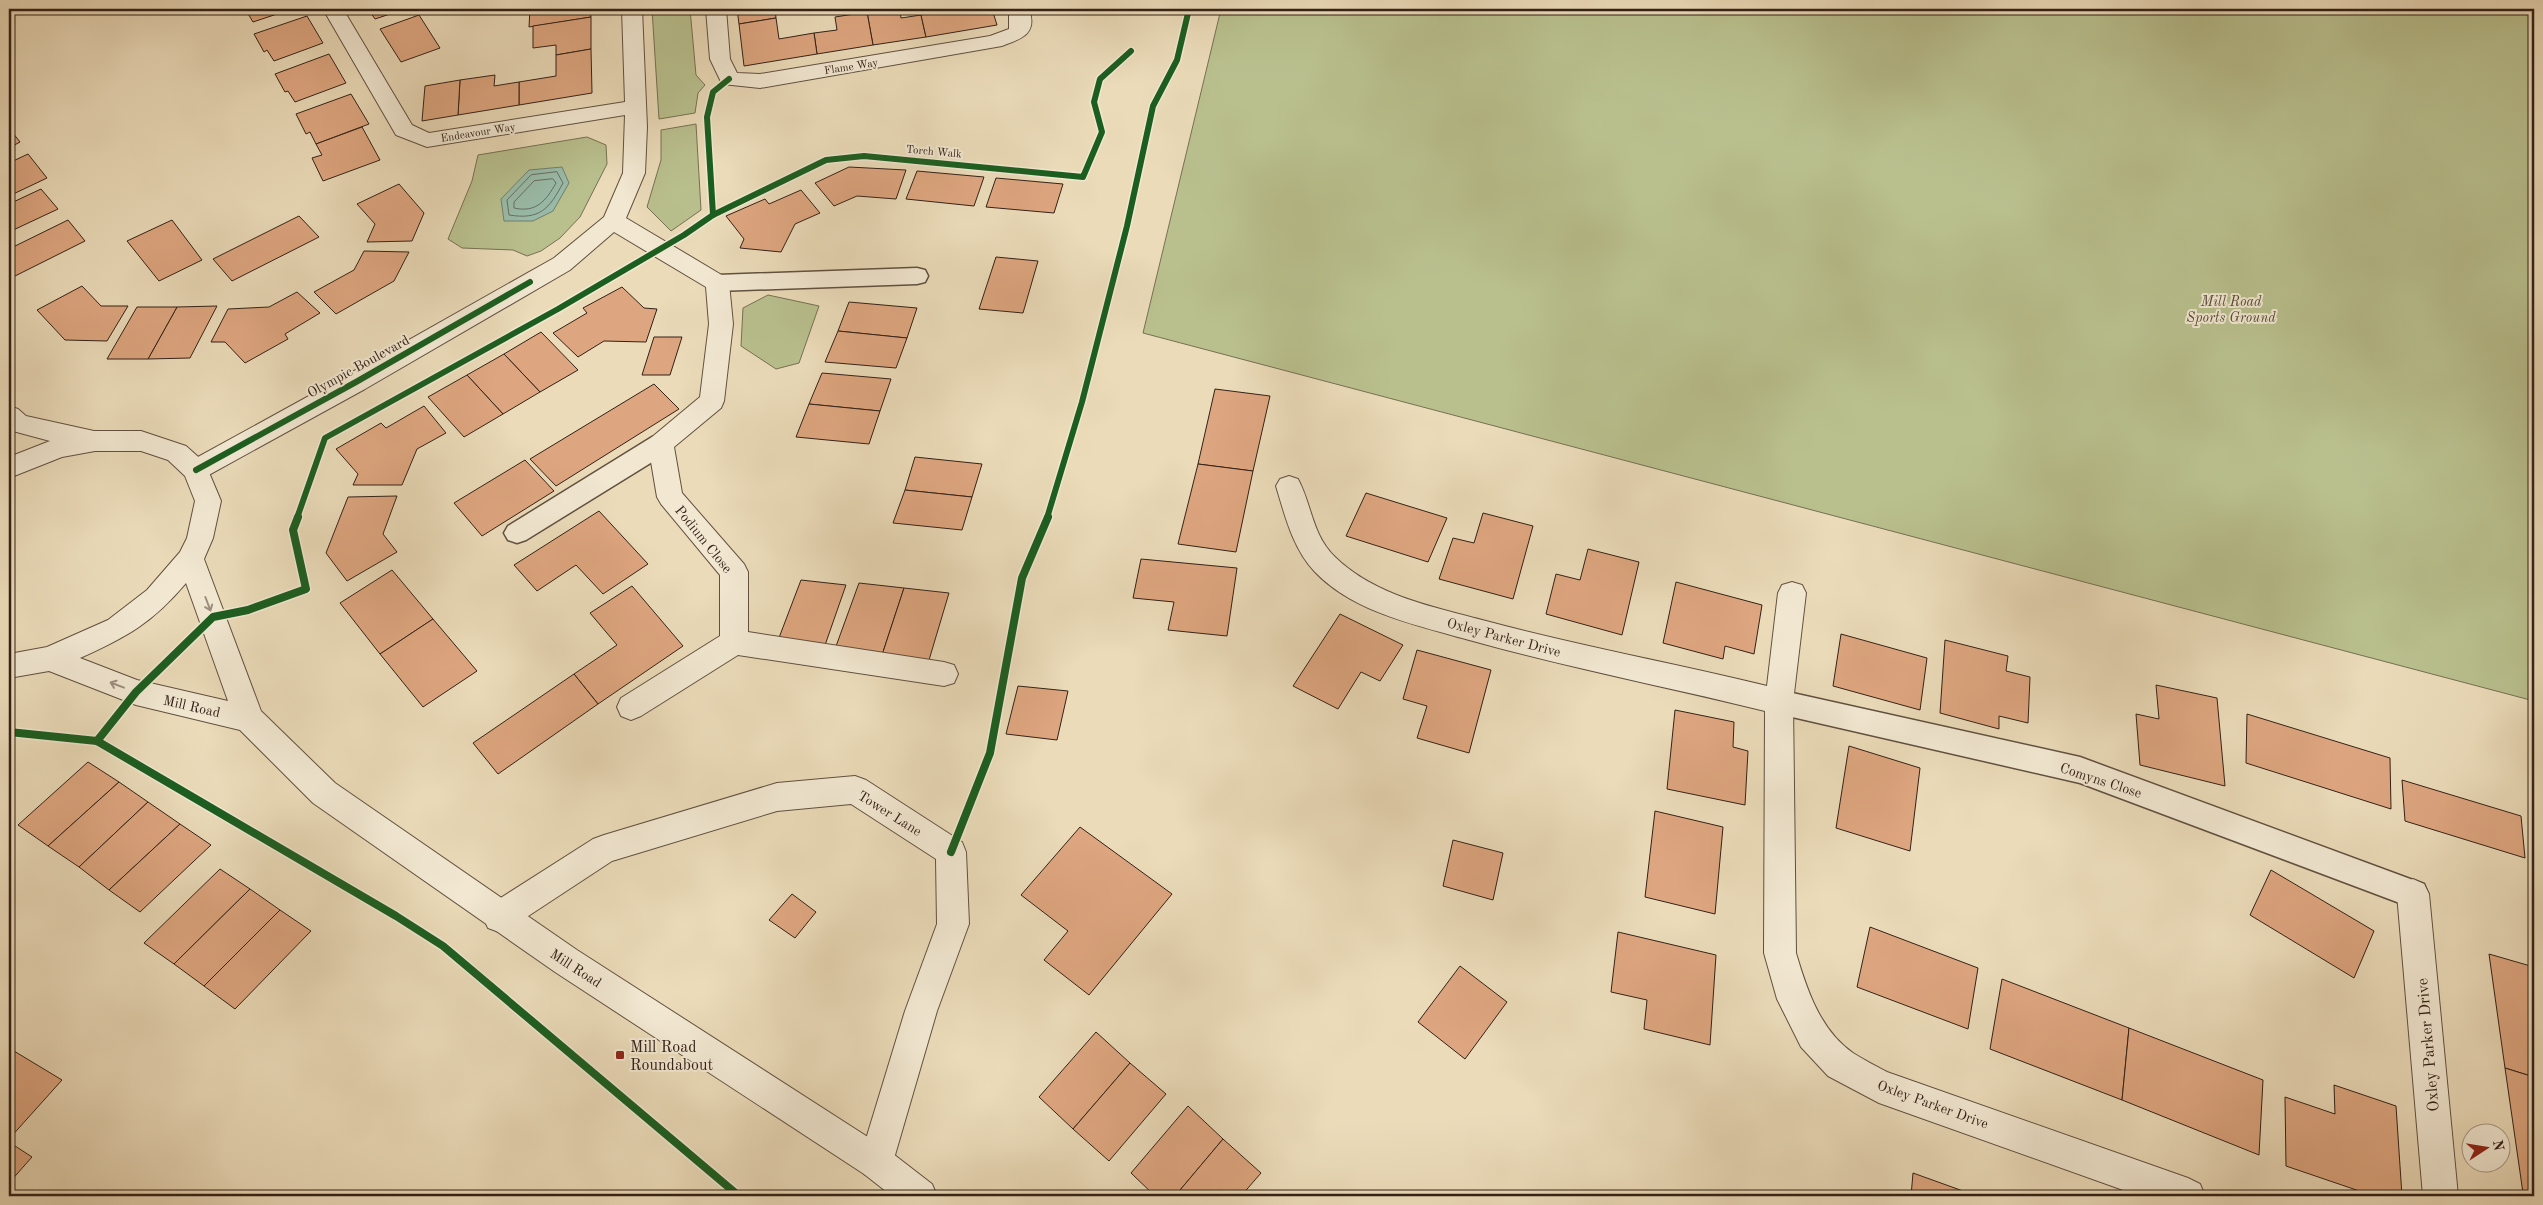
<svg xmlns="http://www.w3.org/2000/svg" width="2543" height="1205" font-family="'Old Standard TT',serif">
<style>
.green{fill:#b9c08e;stroke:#767052}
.water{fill:#99bca9;stroke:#707e6f}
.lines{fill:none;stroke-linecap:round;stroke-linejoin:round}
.shore{stroke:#666e60;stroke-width:1}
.building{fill:#dea680;stroke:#332117}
.service-casing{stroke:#615040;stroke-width:3}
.minor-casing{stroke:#615040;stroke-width:2}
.tertiary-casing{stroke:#615040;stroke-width:2}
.service{fill:#f2e8d2;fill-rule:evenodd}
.minor{fill:#f2e8d2;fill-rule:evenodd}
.tertiary{fill:#f2e8d2;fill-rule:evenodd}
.cycleway-far1-casing{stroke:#f2e8d2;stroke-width:9}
.cycleway-casing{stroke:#f2e8d2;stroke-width:11}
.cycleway-far1{stroke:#1b5e20;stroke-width:6}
.cycleway{stroke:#1b5e20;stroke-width:8}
.oneway{stroke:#9c8e7e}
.poi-dot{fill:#8f2418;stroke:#f2e8d2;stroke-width:2}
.labels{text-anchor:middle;stroke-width:4;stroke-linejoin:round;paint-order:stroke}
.far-street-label{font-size:11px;fill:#332117;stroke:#f2e8d2}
.park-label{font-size:14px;font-style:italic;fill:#544935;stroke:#f2e8d2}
.street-label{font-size:14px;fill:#332117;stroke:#f2e8d2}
.near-street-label{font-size:16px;fill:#332117;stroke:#f2e8d2}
.near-poi-label{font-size:16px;fill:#332117;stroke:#f2e8d2;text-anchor:start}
</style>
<rect width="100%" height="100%" fill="#ebdbb9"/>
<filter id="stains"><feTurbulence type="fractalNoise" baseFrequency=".004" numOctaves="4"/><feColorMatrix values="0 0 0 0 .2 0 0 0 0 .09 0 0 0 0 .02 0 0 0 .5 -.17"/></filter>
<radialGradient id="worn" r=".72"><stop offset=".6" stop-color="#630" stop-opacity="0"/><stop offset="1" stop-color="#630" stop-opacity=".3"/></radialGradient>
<g class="green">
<path d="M652,9H690L696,75L705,85L698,93L695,113L659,119Z"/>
<path d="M1221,9H2534V701L1143,333Z"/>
<path d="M696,124L701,210L671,231L647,207L661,160V130Z"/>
<path d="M587,137L606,145L607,164L580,217L560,238L541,251L527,256L513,250L462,248L448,239L472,181L478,155Z"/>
<path d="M768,295L819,306L799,363L776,369L741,346L743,308Z"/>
</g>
<path class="water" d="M562,167L569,183L553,211L533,221H504L501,199L529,170Z"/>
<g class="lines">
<g class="shore">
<path d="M557,172L563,183C549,209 540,220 509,215L507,200L531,175Z"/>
<path d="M553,179L556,183C546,201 536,213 514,208V202L534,181Z"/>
</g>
</g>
<g class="building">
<path d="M242,9H292L253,22L247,12L244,13Z"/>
<path d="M368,9H405L375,19Z"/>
<path d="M530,9H590L591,17L529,27Z"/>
<path d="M737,9H775L776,18L739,24Z"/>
<path d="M887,9H900L901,18L921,15L926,37L873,45L867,12Z"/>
<path d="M956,9H992L997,25L926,37L921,15Z"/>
<path d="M867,12L873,45L817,54L814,33L837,30L835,17Z"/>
<path d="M419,15L440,48L401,62L380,29Z"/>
<path d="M307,16L323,43L274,61L267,50L264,52L254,34Z"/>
<path d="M591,17V49L556,55V45L533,48V26Z"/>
<path d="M776,18L779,39L814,33L817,54L744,66L739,24Z"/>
<path d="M591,49L592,93L519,105V82L556,76V55Z"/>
<path d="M329,54L346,83L295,102L288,91L285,92L275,74Z"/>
<path d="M495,75L494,86L519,82V105L458,115L460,80Z"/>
<path d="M460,80L458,115L422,121L425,86Z"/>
<path d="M351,94L369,124L316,144L310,132L306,134L296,114Z"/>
<path d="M362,127L380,160L323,181L312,158L322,155L316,144Z"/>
<path d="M9,128L20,142L9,148Z"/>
<path d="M28,154L47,178L9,196V163Z"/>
<path d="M849,167L906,170L896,199L857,196L834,206L815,183Z"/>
<path d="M917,171L984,177L974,206L906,199Z"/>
<path d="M996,178L1063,184L1054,213L986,207Z"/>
<path d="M399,184L424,213L412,241L367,242L375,224L357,204Z"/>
<path d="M41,189L58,209L9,232V204Z"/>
<path d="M801,190L820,213L795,224L781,252L740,248L744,239L726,216L765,199L769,204Z"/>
<path d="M299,216L319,237L232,281L213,259Z"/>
<path d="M68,220L85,241L9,279V249Z"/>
<path d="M172,220L202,260L159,281L127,241Z"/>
<path d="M364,251L409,252L394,281L336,314L314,292L354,270Z"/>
<path d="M996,257L1038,261L1023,313L979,309Z"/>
<path d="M82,286L101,306H128L107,341L65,340L37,310Z"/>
<path d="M622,287L644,308L657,309L646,342L604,341L578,357L553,333L587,313L583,308Z"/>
<path d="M297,292L320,313L285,334L288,339L245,363L225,342H211L228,309L269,307Z"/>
<path d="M849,302L917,308L907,338L838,331Z"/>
<path d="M217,306L190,358L148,359L177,307Z"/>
<path d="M137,307H177L148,359H107Z"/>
<path d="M838,331L907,338L896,368L825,362Z"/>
<path d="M541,332L578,370L540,392L504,354Z"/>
<path d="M654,337H682L670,375H642Z"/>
<path d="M504,354L540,392L503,414L467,375Z"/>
<path d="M822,373L891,379L880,411L809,404Z"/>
<path d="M467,375L503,414L464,437L428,397Z"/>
<path d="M654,384L679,409L556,486L530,459Z"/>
<path d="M1215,389L1270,396L1253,471L1198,464Z"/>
<path d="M809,404L880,411L869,444L796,437Z"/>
<path d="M424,406L446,433L417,449L402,485H353L358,474L336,449L381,423L386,428Z"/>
<path d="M915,457L982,464L972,497L905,490Z"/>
<path d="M525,460L554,491L482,536L454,503Z"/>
<path d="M1198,464L1253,471L1236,552L1178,544Z"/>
<path d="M905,490L972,497L962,530L893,523Z"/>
<path d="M1366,493L1447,518L1428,562L1346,536Z"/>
<path d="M397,496L383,534L397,552L347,581L326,553L348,497Z"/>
<path d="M599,511L648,564L603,594L576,565L537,591L514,565Z"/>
<path d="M1483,513L1533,526L1513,599L1439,579L1453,538L1474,543Z"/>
<path d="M1588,549L1639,562L1622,635L1546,614L1556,574L1580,580Z"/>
<path d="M1141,559L1237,568L1227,636L1168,630L1174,602L1133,598Z"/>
<path d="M392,570L433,619L380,654L340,603Z"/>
<path d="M801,580L846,585L824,648L777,643Z"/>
<path d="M1676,582L1762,605L1754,654L1725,646L1723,659L1663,643Z"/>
<path d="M859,583L904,588L882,655L835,649Z"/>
<path d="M632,586L683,646L598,704L574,674L617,645L590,613Z"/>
<path d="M904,588L949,593L929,660L882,655Z"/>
<path d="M1340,614L1403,645L1380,681L1361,672L1338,709L1293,686Z"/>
<path d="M433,619L477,671L423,707L380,654Z"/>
<path d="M1841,634L1927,658L1920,710L1833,686Z"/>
<path d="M1945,640L2008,656L2006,671L2030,677L2028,723L1999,716V729L1940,713Z"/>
<path d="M1417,650L1491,670L1469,753L1417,738L1427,706L1403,699Z"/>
<path d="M574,674L598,704L498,774L473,743Z"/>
<path d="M2156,685L2217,698L2225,786L2140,765L2136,714L2159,719Z"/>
<path d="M1018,686L1068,691L1057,740L1006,734Z"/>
<path d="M1675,710L1734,722L1733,747L1748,751L1745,805L1667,789Z"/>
<path d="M2247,714L2390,758L2391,809L2246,763Z"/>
<path d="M1849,746L1920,768L1910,851L1836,828Z"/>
<path d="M88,762L119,782L48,846L18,825Z"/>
<path d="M2402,780L2521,816L2525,858L2405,821Z"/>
<path d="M119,782L148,802L79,867L48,846Z"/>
<path d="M148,802L180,824L109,890L79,867Z"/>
<path d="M1655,811L1723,827L1715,914L1645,897Z"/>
<path d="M180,824L211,845L140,912L109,890Z"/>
<path d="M1080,827L1172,894L1089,995L1044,960L1068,931L1021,895Z"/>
<path d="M1453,840L1503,853L1493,900L1443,886Z"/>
<path d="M220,869L250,889L174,964L144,943Z"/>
<path d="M2271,870L2374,931L2354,978L2250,915Z"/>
<path d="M250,889L280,910L204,986L174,964Z"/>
<path d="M792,894L816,912L795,938L769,920Z"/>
<path d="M280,910L311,931L235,1009L204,986Z"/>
<path d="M1870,927L1978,968L1968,1029L1857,987Z"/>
<path d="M1618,932L1716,955L1710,1045L1644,1029L1647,1000L1611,992Z"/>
<path d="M2489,954L2534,967V1077L2505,1068Z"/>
<path d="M1460,966L1507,1002L1465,1059L1418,1022Z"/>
<path d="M2002,979L2129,1028L2122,1100L1990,1049Z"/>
<path d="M2129,1028L2263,1080L2259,1155L2122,1100Z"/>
<path d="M1096,1032L1130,1063L1073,1129L1039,1097Z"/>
<path d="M9,1048L62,1080L9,1139Z"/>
<path d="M1130,1063L1166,1094L1109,1161L1073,1129Z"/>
<path d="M2505,1068L2534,1077V1196L2523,1193Z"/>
<path d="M2334,1085L2396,1106L2402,1196H2374L2286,1166L2285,1097L2335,1114Z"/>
<path d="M1188,1106L1223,1139L1175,1196H1155L1131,1173Z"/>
<path d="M1223,1139L1261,1173L1241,1196H1175Z"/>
<path d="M9,1142L32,1157L9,1183Z"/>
<path d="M1913,1173L1977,1196H1911Z"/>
</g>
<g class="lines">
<defs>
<g id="service">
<path d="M917,268L925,270L928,276L925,282L917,284L717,291L709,289L706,283L709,277L717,275Z"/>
<path d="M661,435L670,437L673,444L670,451L526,540L517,543L508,540L504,533L508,526L652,437Z"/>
<path d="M1779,690L2080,757L2413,880L2424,884L2428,894L2424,904L2413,908L2080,783L1779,714L1769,711L1765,702L1769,693Z"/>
</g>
<g id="minor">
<path d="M323,9H343L412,125L429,133L625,102L622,9H642L647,127L645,173L626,218L725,277L729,283L733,324L724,401L721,408L674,447L682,493L744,564L748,572V632L944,662L954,665L958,674L954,683L944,686L738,655L641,716L631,720L621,716L617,707L621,698L720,636V575L661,504L657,497L648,444L652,437L700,397L709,324L706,287L614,232L570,270L365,389L205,477L196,480L187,477L183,470L187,463L347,375L554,258L604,217L623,173L625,115L427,147L396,135Z"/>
<path d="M706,9H726L730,59L737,73L760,74L990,36L1009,29V9H1029C1038,34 1021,39 1002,46L760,88L722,84L710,59Z"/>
<path d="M1289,476L1298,479C1312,505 1312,535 1335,557C1375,596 1434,607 1486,621C1579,646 1673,663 1767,686L1778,593L1782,585L1792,582L1802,585L1806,593L1793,702L1796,953C1807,990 1820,1030 1853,1053C1864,1060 1876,1066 1887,1072L2188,1178L2200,1184L2205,1196H2140L1879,1103L1828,1076L1801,1047L1777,999L1764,953L1765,711C1668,687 1569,668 1473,641C1420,626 1354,613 1315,572C1293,549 1285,516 1276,486L1280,479Z"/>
<path d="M855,776L866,780L962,842L966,852L969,924L937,1011L893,1162L888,1174L876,1179L864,1174L859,1162L905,1011L937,924L936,859L851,804L777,811L612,861L510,928L499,932L488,928L483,917L488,906L593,839L604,835L777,783Z"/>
<path d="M2413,879L2424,884L2429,894L2458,1196H2423L2397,894L2402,884Z"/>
</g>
<path id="tertiary" d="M9,406L18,409L26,416L94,431H141L186,446L205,463L221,501L213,538L204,559L261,711L335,783L577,950L888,1150L932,1184L937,1196H892L864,1174L555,972L313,803L240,730L136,705L49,671L9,678V654L47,647L108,620L147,590L180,552L187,538L195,501L185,476L168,460L141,451H95L62,457L9,478V457L50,441L9,430ZM186,583L228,701L137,680L80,658C127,637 152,623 186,583Z"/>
</defs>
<use href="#service" class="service-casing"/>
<use href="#minor" class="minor-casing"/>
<use href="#tertiary" class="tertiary-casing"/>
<use href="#service" class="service"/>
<use href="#minor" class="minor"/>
<use href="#tertiary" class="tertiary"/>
<defs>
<g id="cycleway-far1">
<path d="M713,215L707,117L713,92L729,79"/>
<path d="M196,470L356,382L530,282"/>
<path d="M297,518L325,438L558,309L684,235L713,215L826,160L864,156L1083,177L1102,132L1094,102L1100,79L1131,51"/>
<path d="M1047,518L1082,402L1127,226L1153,106L1177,60L1189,9"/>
</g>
<g id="cycleway">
<path d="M9,732L97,741L396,916L443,946L739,1196"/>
<path d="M97,741L136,692L213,617L248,610L306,589L293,530L298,517"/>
<path d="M951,852L990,753L1022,578L1048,517"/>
</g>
</defs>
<use href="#cycleway-far1" class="cycleway-far1-casing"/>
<use href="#cycleway" class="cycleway-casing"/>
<use href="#cycleway-far1" class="cycleway-far1"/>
<use href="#cycleway" class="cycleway"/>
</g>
<defs><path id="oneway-shaft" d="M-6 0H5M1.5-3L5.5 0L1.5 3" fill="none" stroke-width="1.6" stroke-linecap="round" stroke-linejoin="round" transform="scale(1.25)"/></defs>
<g class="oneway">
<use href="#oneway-shaft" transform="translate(208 604) rotate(69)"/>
<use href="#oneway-shaft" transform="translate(117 685) rotate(-159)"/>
</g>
<rect class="poi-dot" x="615" y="1050" width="10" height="10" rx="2.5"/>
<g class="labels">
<g class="far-street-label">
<text transform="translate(851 66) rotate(-9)" y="4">Flame Way</text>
<text transform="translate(478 132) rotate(-9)" y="4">Endeavour Way</text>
<text transform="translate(934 151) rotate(5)" y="4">Torch Walk</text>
</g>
<g class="park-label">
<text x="2231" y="306">Mill Road<tspan x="2231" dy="16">Sports Ground</tspan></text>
</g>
<g class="street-label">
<text transform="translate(358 366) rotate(-29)" y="5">Olympic Boulevard</text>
<text transform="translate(704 539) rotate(51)" y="5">Podium Close</text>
<text transform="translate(1504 637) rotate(15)" y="5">Oxley Parker Drive</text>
<text transform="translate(192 706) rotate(13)" y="5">Mill Road</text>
<text transform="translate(2101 780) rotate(18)" y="5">Comyns Close</text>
<text transform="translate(890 813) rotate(32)" y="5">Tower Lane</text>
<text transform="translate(576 968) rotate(33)" y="5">Mill Road</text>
<text transform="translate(1933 1104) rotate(20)" y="5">Oxley Parker Drive</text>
</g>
<g class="near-street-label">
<text transform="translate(2427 1045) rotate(-95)" y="6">Oxley Parker Drive</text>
</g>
<g class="near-poi-label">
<text x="630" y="1052">Mill Road<tspan x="630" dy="18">Roundabout</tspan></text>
</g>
</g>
<rect width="2543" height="1205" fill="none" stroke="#ebdbb9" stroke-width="30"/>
<rect x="10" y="10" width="2523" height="1185" fill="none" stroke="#332117" stroke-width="2.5"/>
<rect x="15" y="15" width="2513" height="1175" fill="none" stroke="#332117"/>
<g transform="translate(2486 1148) rotate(78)"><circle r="24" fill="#f2e8d2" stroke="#a69887"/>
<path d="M0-4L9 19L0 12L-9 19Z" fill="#8f2418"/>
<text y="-8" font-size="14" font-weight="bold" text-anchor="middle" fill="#332117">N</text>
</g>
<rect width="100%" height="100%" filter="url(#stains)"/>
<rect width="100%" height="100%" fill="url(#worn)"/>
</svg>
